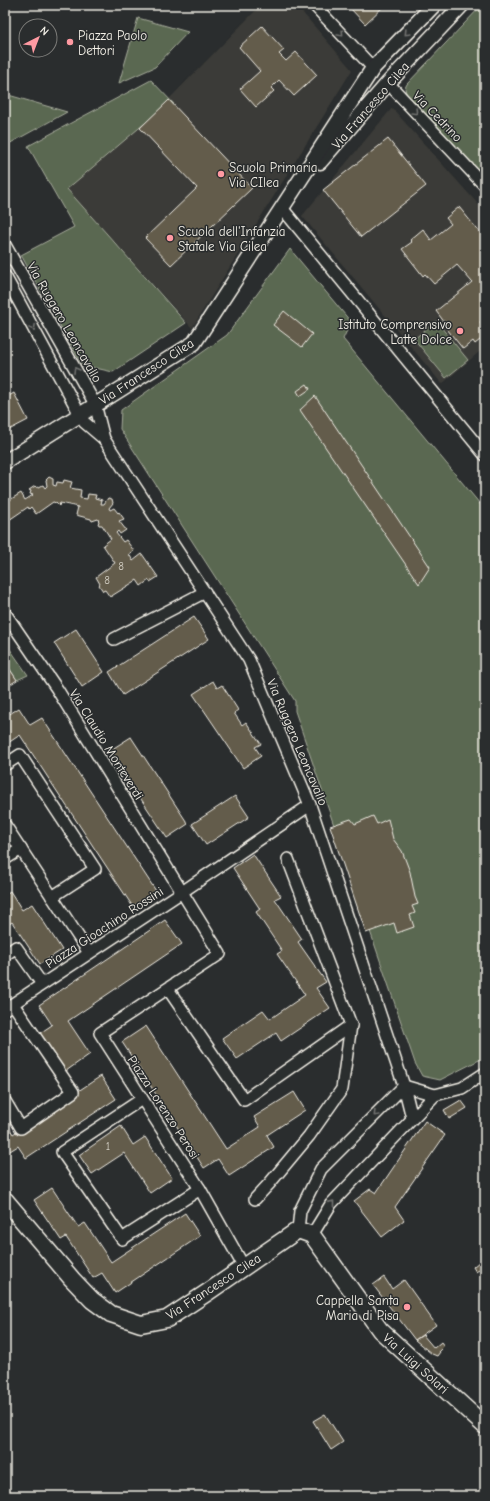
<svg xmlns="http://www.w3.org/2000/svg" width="490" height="1501" font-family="'Comic Neue',sans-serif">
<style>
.built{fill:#3b3b37}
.green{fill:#5a6851;stroke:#a7ac9c}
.building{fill:#635b4b;stroke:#f4f1e8}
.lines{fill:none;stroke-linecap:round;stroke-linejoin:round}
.minor-casing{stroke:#f4f1e8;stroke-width:14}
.tertiary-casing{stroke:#f4f1e8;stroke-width:17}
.secondary-casing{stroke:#f4f1e8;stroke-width:19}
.minor{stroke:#2a2d2e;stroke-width:11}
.tertiary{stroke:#2a2d2e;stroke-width:14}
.secondary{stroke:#2a2d2e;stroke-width:16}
.oneway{stroke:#71726f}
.poi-dot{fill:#ff9aa2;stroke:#2a2d2e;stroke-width:1.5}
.labels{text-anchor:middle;stroke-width:3;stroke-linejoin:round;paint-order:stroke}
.number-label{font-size:11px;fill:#d0ccc1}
.poi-label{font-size:13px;fill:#f4f1e8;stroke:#2a2d2e;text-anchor:start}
.street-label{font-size:13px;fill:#f4f1e8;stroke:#2a2d2e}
</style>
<rect width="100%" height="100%" fill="#2a2d2e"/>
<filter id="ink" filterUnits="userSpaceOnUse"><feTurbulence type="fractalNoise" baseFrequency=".025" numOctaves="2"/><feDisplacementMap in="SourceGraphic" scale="8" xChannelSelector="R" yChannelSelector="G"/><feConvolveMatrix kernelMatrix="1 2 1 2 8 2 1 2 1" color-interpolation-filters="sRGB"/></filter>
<g filter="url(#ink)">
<g class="built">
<path d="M261,5H296L352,70L192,328L67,189L171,97Z"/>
<path d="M392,108L485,212V347L442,384L302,216Z"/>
</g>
<g class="green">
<path d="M482,5H485V178L406,93L405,88L407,84Z"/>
<path d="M138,18L188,32L155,67L119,83Z"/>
<path d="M151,80L174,104L172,106L168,102L145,123L67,189L186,323L113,372L82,365L21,255L74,227L28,146Z"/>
<path d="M5,94L67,112L5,146Z"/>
<path d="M290,249L351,322L343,339L485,510V1057L440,1080L422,1076L415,1063L295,711V701L120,429L121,410L227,335Z"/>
<path d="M436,321L468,360L446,378L414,339Z"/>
<path d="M5,642L28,675L17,680L5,662Z"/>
</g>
<g class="building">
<path d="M351,5H385L365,24L349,7Z"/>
<path d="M262,26L284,50L279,54L286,61L296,52L317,75L294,96L279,80L271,88L274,91L256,107L240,89L260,71L239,47Z"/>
<path d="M169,100L252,188L171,265L145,238L197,188L140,128Z"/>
<path d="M388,139L426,186L361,237L323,190Z"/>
<path d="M459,207L485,239V318L480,322L485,328V336L475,344L473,341L463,349L443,324L445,323L436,311L472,282L457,265L434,284L425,274L423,276L402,249L412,242L410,240L423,229L431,240L451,224L446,218Z"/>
<path d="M284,311L312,334L302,347L273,325Z"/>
<path d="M307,384L310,389L300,396L297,391Z"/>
<path d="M14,393L28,420L5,432V398Z"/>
<path d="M315,396L430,567L419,584L300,410Z"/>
<path d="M49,477L53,479V485L56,486L57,482L63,483L64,480L72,482L70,488L81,490L80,498L87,499L88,494L96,495L95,498L102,500L101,504H104L108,498L112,499L113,503L109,508L110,510L114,508L118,513L119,512L124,519L119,521L126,530L120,534L118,531L116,533L123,542L126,540L134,551L129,554L133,561L142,554L158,577L150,582L149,580L141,586L137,580L110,597L105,590L103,591L99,585L100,584L96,577L115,563L103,545L111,539L102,525H99L98,523L99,522L98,519L92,521L91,519L76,515L78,507L60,503L59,506L56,503L53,502L36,514L31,507L29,509L28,507L9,520L8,530L5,533V497L8,501L21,493L25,500L33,495L30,494L31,491L29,490L35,486L37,488L43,485L45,488L47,486L46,480Z"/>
<path d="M194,617L209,639L123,695L109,672Z"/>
<path d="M76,629L104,672L82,687L54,643Z"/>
<path d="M5,662L17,680L5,688Z"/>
<path d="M213,681L217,688L222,685L238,710L234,713L242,725L246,722L261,744L255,747L261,756L243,768L193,694Z"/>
<path d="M19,708L30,725L42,718L156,891L133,907L20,735L5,745V717Z"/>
<path d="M131,737L188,824L167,838L109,751Z"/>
<path d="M235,796L249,817L206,845L192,824Z"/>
<path d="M373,816L377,824L388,819L393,839L402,851L410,872L415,897L418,904L412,906L415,913L410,915L414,927L397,933L394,923L366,933L330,826L351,819L355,824Z"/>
<path d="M253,854L281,896L275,899L302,939L298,942L326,982L316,988L330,1008L281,1041L276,1033L237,1059L222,1038L263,1010L270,1019L305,995L277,954L282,951L256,912L260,909L233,868Z"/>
<path d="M10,891L22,910L32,904L62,950L40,964L12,922L5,927V895Z"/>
<path d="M165,920L182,944L68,1021L90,1054L66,1071L40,1033L52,1025L39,1005Z"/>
<path d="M146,1026L226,1149L260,1127L254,1117L294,1092L305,1110L267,1135L274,1147L229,1176L218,1159L204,1168L122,1042Z"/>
<path d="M101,1076L116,1099L26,1158L18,1146L5,1154V1121L13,1134Z"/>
<path d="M461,1100L467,1108L449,1119L444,1110Z"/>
<path d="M425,1121L445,1135L395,1207L404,1220L382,1237L354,1201L370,1189L376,1193Z"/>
<path d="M121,1126L133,1145L145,1137L172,1178L150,1193L124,1153L92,1174L79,1155Z"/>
<path d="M52,1188L78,1227L85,1223L111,1262L185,1213L200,1236L115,1293L102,1273L93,1278L66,1237L61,1240L34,1200Z"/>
<path d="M480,1261L484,1266L476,1272L473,1267Z"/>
<path d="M384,1277L392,1289L404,1280L436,1325L415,1340L373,1285Z"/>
<path d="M423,1335L434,1348L441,1342L444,1346L439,1351L440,1352L437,1356L432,1354L415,1340Z"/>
<path d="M325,1414L343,1442L331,1450L313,1421Z"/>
</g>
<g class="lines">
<defs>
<g id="minor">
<path d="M314,5L373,68"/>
<path d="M388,83L485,186"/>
<path d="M282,208L485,455"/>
<path d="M5,245L95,404L104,439L249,660L310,805L404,1086L412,1118"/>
<path d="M5,276L84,422L104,439"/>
<path d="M5,613L57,689L220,954L100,1033L200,1189L244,1267"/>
<path d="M114,639L205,592"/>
<path d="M5,765L20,755L95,869L52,897"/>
<path d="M5,825L89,953"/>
<path d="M5,859L21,849"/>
<path d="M5,955L16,947L42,984"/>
<path d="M168,989L244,1100L351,1025"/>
<path d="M5,1009L182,892L310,805"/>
<path d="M404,1086L435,1095"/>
<path d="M142,1099L62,1152L122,1239L200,1189"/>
<path d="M5,1101L21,1128L73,1092L13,1004"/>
<path d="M255,1199L269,1184L309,1136L342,1089L351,1025L288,859"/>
<path d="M298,1230L300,1211L321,1169L404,1086"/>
<path d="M312,1235L331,1204L435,1095L462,1088L485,1073"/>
</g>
<g id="tertiary">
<path d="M320,162L388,83L462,5"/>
<path d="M5,462L194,343L373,68L434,5"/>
</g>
<path id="secondary" d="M5,1200L72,1279L92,1300L111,1314L141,1324L167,1319L208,1292L298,1230L312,1235L380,1330L485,1426"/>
</defs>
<use href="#minor" class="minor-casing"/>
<use href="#tertiary" class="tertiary-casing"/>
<use href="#secondary" class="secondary-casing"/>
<use href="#minor" class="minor"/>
<use href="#tertiary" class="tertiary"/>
<use href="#secondary" class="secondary"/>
</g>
<defs><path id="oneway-chevron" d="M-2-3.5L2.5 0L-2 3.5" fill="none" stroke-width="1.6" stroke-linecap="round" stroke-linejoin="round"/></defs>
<g class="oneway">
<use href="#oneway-chevron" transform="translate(407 33) rotate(134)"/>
<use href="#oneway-chevron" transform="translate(341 34) rotate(47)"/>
<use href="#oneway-chevron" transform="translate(415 112) rotate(46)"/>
<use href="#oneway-chevron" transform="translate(33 328) rotate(62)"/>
<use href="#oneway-chevron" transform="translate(76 370) rotate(-120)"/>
<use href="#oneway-chevron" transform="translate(376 1114) rotate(135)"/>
<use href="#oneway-chevron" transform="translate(332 1203) rotate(-51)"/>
</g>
</g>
<g class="poi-dot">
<circle cx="70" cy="42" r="4"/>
<circle cx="221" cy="174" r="4"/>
<circle cx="170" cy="238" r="4"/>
<circle cx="460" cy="331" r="4"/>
<circle cx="407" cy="1307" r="4"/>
</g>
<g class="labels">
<g class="number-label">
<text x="121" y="570">8</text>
<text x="107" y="584">8</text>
<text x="108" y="1150">1</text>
</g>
<g class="poi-label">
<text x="78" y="40">Piazza Paolo<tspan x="78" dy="15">Dettori</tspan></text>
<text x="229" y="172">Scuola Primaria<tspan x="229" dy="15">Via CIlea</tspan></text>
<text x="178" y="236">Scuola dell'Infanzia<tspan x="178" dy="15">Statale Via Cilea</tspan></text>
<text x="452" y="329" text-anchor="end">Istituto Comprensivo<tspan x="452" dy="15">Latte Dolce</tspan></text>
<text x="399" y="1305" text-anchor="end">Cappella Santa<tspan x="399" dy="15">Maria di Pisa</tspan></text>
</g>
<g class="street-label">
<text transform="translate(370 105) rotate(-49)" y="5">Via Francesco Cilea</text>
<text transform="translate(438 116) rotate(46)" y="5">Via Cedrino</text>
<text transform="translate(65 322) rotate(60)" y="5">Via Ruggero Leoncavallo</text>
<text transform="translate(146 371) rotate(-33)" y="5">Via Francesco Cilea</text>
<text transform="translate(298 742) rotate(67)" y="5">Via Ruggero Leoncavallo</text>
<text transform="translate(107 744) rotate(58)" y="5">Via Claudio Monteverdi</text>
<text transform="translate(104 927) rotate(-33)" y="5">Piazza Gioachino Rossini</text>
<text transform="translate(164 1107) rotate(57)" y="5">Piazza Lorenzo Perosi</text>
<text transform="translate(213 1286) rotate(-33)" y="5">Via Francesco Cilea</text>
<text transform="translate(416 1363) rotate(42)" y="5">Via Luigi Solari</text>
</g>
</g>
<rect width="490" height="1501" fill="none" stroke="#2a2d2e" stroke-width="20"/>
<rect x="10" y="10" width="470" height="1481" fill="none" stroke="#f4f1e8" stroke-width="1.5" filter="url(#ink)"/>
<g transform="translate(38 38) rotate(42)"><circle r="19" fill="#2a2d2e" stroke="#7b7b78"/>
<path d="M0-3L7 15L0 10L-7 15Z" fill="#ff9aa2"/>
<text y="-6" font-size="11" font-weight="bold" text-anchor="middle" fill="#f4f1e8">N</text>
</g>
</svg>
